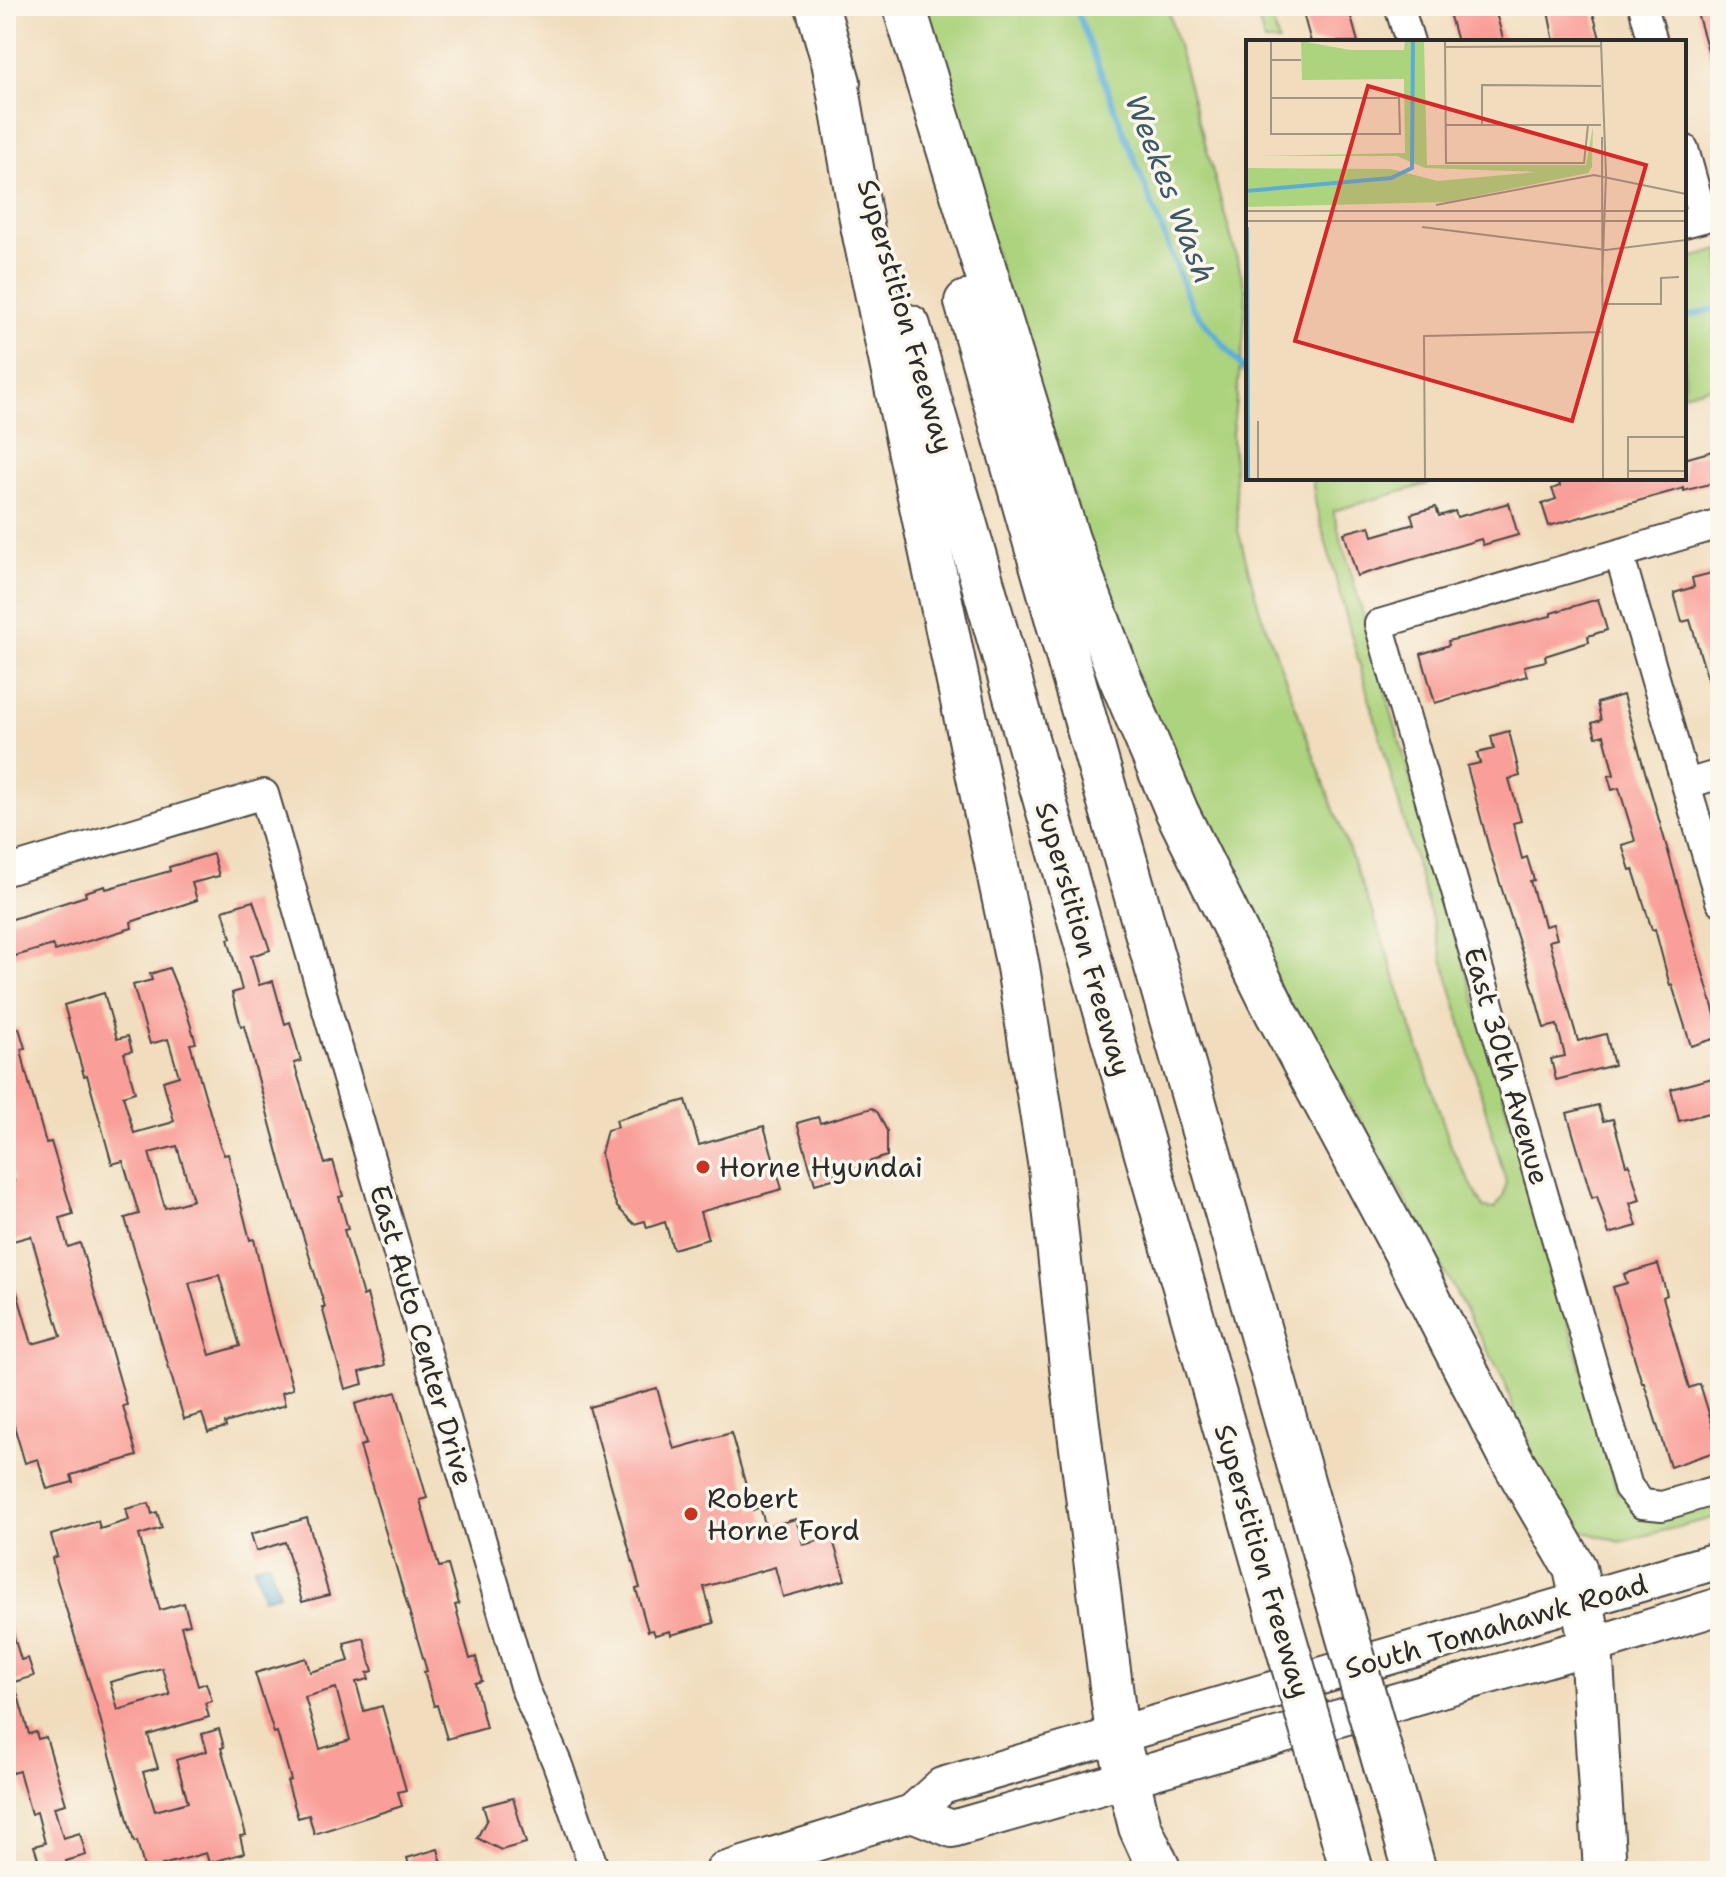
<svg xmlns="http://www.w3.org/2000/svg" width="1726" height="1877" font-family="'Shantell Sans',sans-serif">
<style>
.green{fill:#acd37d;stroke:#6c7f54;stroke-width:2}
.water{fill:#5aaed6;stroke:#426c80;stroke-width:2}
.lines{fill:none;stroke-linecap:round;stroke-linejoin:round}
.stream{stroke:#5aaed6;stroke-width:6}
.building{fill:#f99e98;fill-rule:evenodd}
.minor-casing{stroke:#494641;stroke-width:32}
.major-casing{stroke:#494641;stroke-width:40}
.highway-casing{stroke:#494641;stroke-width:46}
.minor{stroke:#fff;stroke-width:28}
.major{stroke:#fff;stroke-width:36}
.highway{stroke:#fff;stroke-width:42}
.highway-bridge-casing{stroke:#494641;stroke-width:46;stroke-linecap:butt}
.highway-bridge{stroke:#fff;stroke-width:42}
.poi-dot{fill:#c8321e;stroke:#fbf7ec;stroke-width:3}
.labels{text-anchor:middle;stroke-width:7;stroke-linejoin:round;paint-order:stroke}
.street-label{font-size:28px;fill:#2b2b2b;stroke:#fbf7ec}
.poi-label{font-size:28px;fill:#2b2b2b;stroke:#fbf7ec;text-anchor:start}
.water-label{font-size:30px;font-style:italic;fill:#3b5967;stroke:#fbf7ec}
.inset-river{fill:none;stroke:#5aaed6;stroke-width:4}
.inset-road{fill:none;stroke:#a29683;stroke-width:2}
.view{fill:#d62828;fill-opacity:0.15;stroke:#d62828;stroke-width:4}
.inset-edge{fill:none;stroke:#2b2b2b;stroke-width:4}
</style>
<rect width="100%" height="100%" fill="#fbf7ec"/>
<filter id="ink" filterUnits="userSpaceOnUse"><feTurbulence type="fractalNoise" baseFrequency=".0125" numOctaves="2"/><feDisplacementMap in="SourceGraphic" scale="16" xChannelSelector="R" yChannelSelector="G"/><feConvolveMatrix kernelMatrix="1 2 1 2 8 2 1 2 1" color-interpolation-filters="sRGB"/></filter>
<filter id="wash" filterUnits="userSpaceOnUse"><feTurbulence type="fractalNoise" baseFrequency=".006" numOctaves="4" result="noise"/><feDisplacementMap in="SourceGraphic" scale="32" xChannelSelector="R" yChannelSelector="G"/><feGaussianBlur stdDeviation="1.8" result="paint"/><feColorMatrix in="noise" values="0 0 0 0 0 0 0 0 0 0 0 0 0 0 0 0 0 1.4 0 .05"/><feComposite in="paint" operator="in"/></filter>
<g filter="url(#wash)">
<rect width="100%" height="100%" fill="#f1ddbe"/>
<g class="green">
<path d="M916,6H1167L1246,291L1243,343L1232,434L1238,530L1259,608L1385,947L1452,1149L1484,1208L1494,1209L1503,1197L1506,1182L1347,620L1316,506L1312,478H1434L1435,482L1333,511L1618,1493L1720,1503V1516L1620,1542L1578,1530L1562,1515L1531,1463L1504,1380L1348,1097L1315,1041L1286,1000L1116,631Z"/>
<path d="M1254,6H1268L1279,42H1265Z"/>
<path d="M1720,250V384L1684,394V260Z"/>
</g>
<path class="water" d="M269,1562L279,1594L263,1598L254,1566Z"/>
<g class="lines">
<g class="stream">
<path d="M1075,6L1192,307L1248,374"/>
<path d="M1684,317L1720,307"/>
</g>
</g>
<g id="blocks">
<g class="building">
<path d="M1301,6H1348L1358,42H1311Z"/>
<path d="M1459,6H1494L1504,42H1457L1448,9Z"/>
<path d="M1547,6H1591L1601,42H1554Z"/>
<path d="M1695,6H1720V78H1716Z"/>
<path d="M1713,451L1720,481L1684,491V488L1549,526L1542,504L1556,499L1552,489L1560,486L1558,478H1684V459Z"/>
<path d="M1509,503L1518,535L1483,545L1481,539L1357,576L1344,533L1370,526L1373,536L1414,524L1411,514L1436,507L1439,516L1455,511L1457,517Z"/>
<path d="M1720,571V612L1716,613L1720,626V706L1716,707L1690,620L1682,622L1674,593L1694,587L1692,578Z"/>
<path d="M1598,599L1607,630L1588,636L1589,642L1545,656L1546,661L1524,666L1527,676L1435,703L1421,654L1449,645L1448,641L1551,616V613Z"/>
<path d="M1623,695L1720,1032V1037L1691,1046L1672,985L1670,986L1655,929L1652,930L1633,869L1630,870L1622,845L1635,841L1619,788L1612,790L1608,776L1614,775L1604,735L1596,737L1592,723L1601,720L1597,703Z"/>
<path d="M1509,731L1520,776L1509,779L1521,821L1513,823L1522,859L1527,857L1534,880L1530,881L1540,915L1542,914L1545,926L1553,924L1557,939L1549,941L1578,1041L1606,1034L1614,1065L1556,1080L1551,1059L1565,1056L1557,1025L1544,1028L1528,971L1490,852L1467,766L1480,763L1477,753L1494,749L1491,736Z"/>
<path d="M213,854L219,876L192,883L197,900L131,922L132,928L55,951L53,945L12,957L6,935V921L86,896L85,892L105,886L106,889L170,871L169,867Z"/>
<path d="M253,901L270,950L251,956L259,985L273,981L285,1024L290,1022L301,1061L294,1063L325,1164L333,1161L343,1196L339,1197L348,1229L344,1230L363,1296L367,1294L385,1365L360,1372L363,1384L345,1389L322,1307H325L281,1164L244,1026H241L232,993L242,990L228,939L231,938L223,910Z"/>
<path d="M169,968L185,1007L196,1043L190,1044L219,1143L224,1155L228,1154L250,1240L254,1239L271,1314L293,1389L282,1393L285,1405L225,1423L226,1427L208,1432L202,1414L184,1419L125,1218L139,1214L123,1161L112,1164L87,1075L84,1076L64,1005L104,993L117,1039L128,1036L132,1051L124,1053L135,1092L123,1096L134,1133L170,1123L174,1121L163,1081L179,1076L168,1039L150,1044L133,985L152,980L150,974ZM177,1146L193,1200L165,1208L149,1153ZM219,1275L240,1346L210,1355L189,1283Z"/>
<path d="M6,1012H10L15,1029L19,1028L25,1048L21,1049L26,1072L46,1143L51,1142L73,1214L60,1218L68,1247L80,1243L127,1405L123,1406L137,1456L71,1475L73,1482L47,1489L38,1459L25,1463L6,1399V1269L10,1268L32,1344L61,1336L31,1236L6,1243V1182L14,1181L6,1154Z"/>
<path d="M1720,1076V1110L1679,1121L1671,1089Z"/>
<path d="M686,1100L699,1145L764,1126L782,1189L700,1212L708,1239L673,1249L665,1222L647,1228L645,1221L634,1224L617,1207L606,1180L601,1153L607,1130L618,1127L616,1120Z"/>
<path d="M1598,1105L1603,1121L1613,1119L1626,1165L1629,1164L1640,1200L1630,1203L1637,1226L1609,1234L1597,1196L1592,1198L1567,1113Z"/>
<path d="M872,1108L878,1113L887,1131V1156L834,1173L836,1178L815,1184L797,1123L818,1117L820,1123Z"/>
<path d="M1658,1264L1667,1295L1663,1297L1689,1388L1700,1384L1720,1450L1670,1467L1644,1383H1642L1613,1287L1627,1283L1624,1274Z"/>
<path d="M657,1388L674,1449L731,1433L753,1510L760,1507L766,1527L796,1519L803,1545L832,1537L845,1580L783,1597L775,1567L704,1587L714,1623L671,1635L670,1631L655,1635L653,1630L648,1631L636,1589L640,1588L589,1407Z"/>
<path d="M396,1392L427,1498L420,1500L439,1567L448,1565L459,1604L455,1605L470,1659L476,1657L482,1681L475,1683L486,1728L447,1739L437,1705L434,1706L424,1672L427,1671L360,1446L366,1444L355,1404Z"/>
<path d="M149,1503L152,1514L157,1512L162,1528L139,1535L160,1610L184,1603L190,1624L181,1626L198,1686L206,1683L212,1701L205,1703L209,1717L148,1735L158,1768L143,1772L155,1811L188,1802L176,1760L207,1751L202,1734L219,1729L224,1747L221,1748L246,1835L240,1836L244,1853L209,1863L206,1853L162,1865L163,1871H145L137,1841L134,1842L97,1707L57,1580L52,1558L57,1556L51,1535L98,1521L100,1529L129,1520L126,1509ZM162,1668L170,1695L118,1710L110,1682Z"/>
<path d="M307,1518L329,1595L302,1602L285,1542L256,1551L251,1534Z"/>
<path d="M6,1623H10L21,1660L28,1658L34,1676L14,1682L29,1734L36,1732L38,1739L46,1737L66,1804L54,1807L63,1838L80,1833L86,1855L66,1861L69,1871H42L34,1846L45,1843L37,1812L31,1814L19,1771L12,1773L6,1753Z"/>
<path d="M364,1638L373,1671L367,1673L369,1679L356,1682L364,1711L382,1706L406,1790L398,1792L402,1806L314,1834L309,1815L298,1818L287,1781L291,1780L277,1732L274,1733L255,1673L306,1658L310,1672L349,1661L344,1643ZM336,1688L350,1740L320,1749L305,1697Z"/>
<path d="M513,1798L526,1843L501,1850L477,1838L487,1819L483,1806Z"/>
<path d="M438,1849L444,1871H411L407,1858Z"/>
</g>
</g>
</g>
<g filter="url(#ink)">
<use href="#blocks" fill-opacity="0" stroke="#494641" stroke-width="2"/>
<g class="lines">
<defs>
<g id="minor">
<path d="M1399,6L1410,42"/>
<path d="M1643,6L1653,42"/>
<path d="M1684,149L1703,218L1684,223"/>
<path d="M1720,524L1379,624L1628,1487L1642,1504L1662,1506L1720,1489"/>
<path d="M1619,554L1720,901"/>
<path d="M1687,784L1720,774"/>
<path d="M6,871L264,794L524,1686L557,1763L595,1871"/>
</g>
<g id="major">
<path d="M912,1813L952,1829L1591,1646L1720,1606"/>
<path d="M724,1871L912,1813L942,1786L1720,1560"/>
</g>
<g id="highway">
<path d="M817,6L839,82"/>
<path d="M904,6L1068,539L1119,675L1177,812L1275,1010L1405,1252L1511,1458L1575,1568L1591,1646L1605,1871"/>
<path d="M832,55L863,230L1018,967L1050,1168L1072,1376L1117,1734L1140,1827L1160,1871"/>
<path d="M966,302L1337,1600"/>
<path d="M909,326L1278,1615"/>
<path d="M1385,1766L1415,1871"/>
<path d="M1327,1783L1352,1871"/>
</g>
</defs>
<use href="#minor" class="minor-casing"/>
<use href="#major" class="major-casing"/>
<use href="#highway" class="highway-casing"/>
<use href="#minor" class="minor"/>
<use href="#major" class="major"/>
<use href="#highway" class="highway"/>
<defs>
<g id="highway-bridge">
<path d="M1337,1600L1385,1766"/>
<path d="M1278,1615L1327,1783"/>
</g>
</defs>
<use href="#highway-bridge" class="highway-bridge-casing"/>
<use href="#highway-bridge" class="highway-bridge"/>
</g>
</g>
<g class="poi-dot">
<circle cx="703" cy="1167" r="8"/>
<circle cx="691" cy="1514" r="8"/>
</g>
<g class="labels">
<g class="street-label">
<text transform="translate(906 316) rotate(74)" y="10">Superstition Freeway</text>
<text transform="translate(1084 939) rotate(74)" y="10">Superstition Freeway</text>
<text transform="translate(1507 1066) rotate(74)" y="10">East 30th Avenue</text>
<text transform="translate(422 1335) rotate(74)" y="10">East Auto Center Drive</text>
<text transform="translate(1263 1561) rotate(74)" y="10">Superstition Freeway</text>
<text transform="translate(1496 1626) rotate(-16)" y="10">South Tomahawk Road</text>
</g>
<g class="poi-label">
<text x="719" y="1177">Horne Hyundai</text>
<text x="707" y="1508">Robert<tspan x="707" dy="32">Horne Ford</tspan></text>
</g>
<g class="water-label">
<text transform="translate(1170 189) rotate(69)" y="10">Weekes Wash</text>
</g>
</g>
<g transform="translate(1246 40)">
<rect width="440" height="440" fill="#f1ddbe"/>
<path d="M55,1L104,10H158L159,1H178L181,125H340L347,86L346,127L342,133L201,162L0,167V128L145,129L192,141L291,132L179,128L151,116H13L159,113L158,39L56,40Z" fill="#acd37d"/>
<path class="inset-river" d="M0,151L145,138L166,128L167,1M1,187L2,439"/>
<path class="inset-road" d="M25,1V94H154L153,58H25M199,1L200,123H338L342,85M355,1L360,135L356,243M199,7L355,6M25,20H55M0,70V110M199,85H355M236,85V45L355,46M356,97L357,439M190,165L348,135L440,154M0,171H440M0,181H440M176,187L360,210L440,200M356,264H415V238L433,237M12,381V439M382,431H440M179,439L178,296L356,292M382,439V397H440"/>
<path class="view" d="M122,46L400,125L326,381L49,301Z"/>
<rect width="440" height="440" class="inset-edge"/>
</g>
<rect width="1726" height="1877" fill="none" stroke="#fbf7ec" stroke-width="32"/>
</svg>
